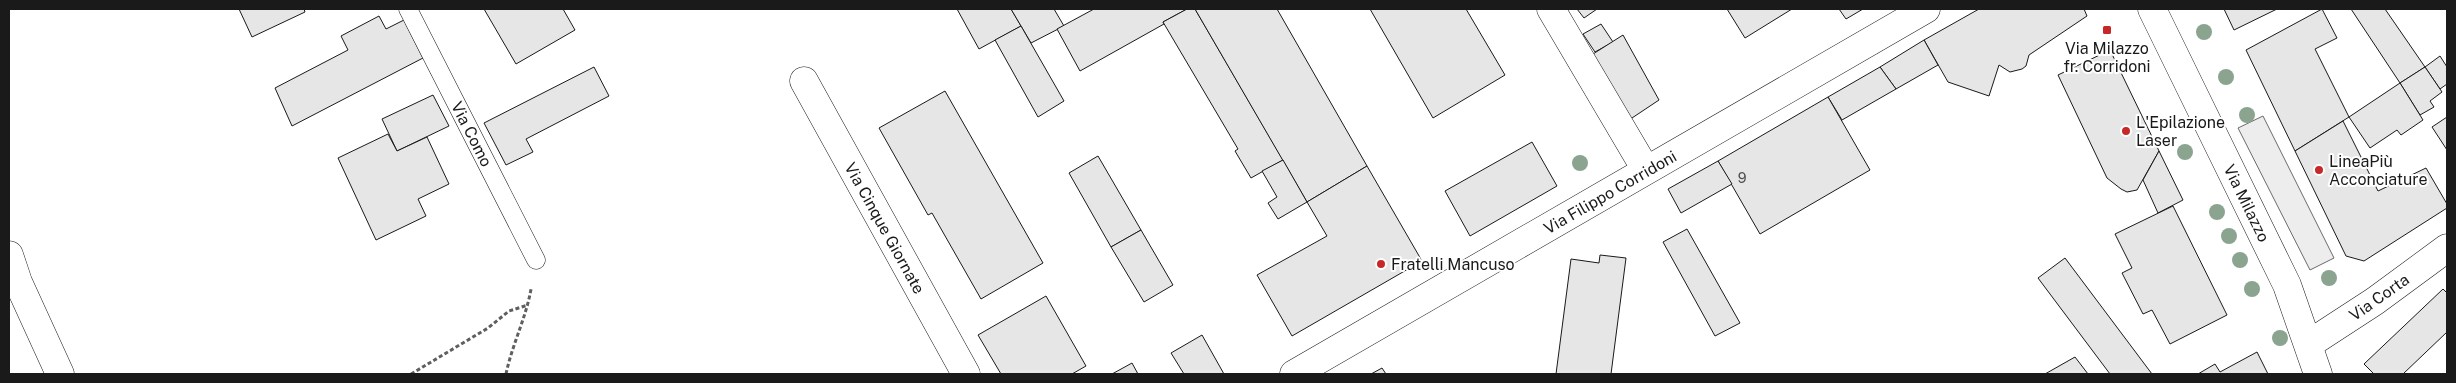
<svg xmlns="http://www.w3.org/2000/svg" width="2456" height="383" font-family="'Public Sans',sans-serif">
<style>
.parking{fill:#ededed;stroke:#6a6a6a}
.building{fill:#e6e6e6;stroke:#1a1a1a}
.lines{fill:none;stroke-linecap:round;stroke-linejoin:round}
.service-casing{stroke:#1a1a1a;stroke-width:19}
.minor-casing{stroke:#1a1a1a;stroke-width:29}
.path{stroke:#5f5f5f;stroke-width:3;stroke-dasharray:4 2.5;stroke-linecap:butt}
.service{stroke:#fff;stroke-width:18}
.minor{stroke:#fff;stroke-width:28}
.tree{fill:#8aa48f}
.poi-dot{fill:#c62828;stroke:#fff;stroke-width:2}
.labels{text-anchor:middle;stroke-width:4;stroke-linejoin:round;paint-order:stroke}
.number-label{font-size:14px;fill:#4d4d4d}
.poi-label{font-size:16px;fill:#1a1a1a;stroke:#fff;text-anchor:start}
.street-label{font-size:16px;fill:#1a1a1a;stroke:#fff}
</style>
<rect width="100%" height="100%" fill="#fff"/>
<path class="parking" d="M2263,116L2334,258L2310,270L2238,128Z"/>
<g class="building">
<path d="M239,9H304L305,12L252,37Z"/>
<path d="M484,9H563L575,30L516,64Z"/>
<path d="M957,9H1011L1021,26L979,49Z"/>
<path d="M1011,9H1054L1064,26L1031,43Z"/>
<path d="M1094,9H1187L1163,22L1164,24L1080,71L1057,29Z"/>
<path d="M1187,9H1195L1283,160L1251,178L1235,151L1238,149L1163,22Z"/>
<path d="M1195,9H1277L1367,166L1307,202Z"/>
<path d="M1370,9H1466L1505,75L1433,118Z"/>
<path d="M1577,9H1597L1584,18Z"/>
<path d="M1727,9H1792L1745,38Z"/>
<path d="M1839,9H1863L1846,19Z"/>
<path d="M1979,9H2084L2087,16L2029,55L2026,66L2022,69L2010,72L1999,65L1989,96L1948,82L1924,40Z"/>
<path d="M2224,9H2277L2234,30Z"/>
<path d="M2322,9L2337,38L2315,49L2349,117L2295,151L2246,50Z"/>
<path d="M2351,9H2385L2425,67L2400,83Z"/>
<path d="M379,16L386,29L404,20L423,58L292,126L275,88L348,50L341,36Z"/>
<path d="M1601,24L1613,42L1595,52L1583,34Z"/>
<path d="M1021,26L1064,101L1038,117L995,40Z"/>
<path d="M1623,35L1659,100L1629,120L1593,54Z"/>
<path d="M1924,40L1938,65L1896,89L1880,67Z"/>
<path d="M2110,50L2159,151L2137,190L2127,192L2121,189L2107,178L2058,75Z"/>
<path d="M2440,56L2447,67V84L2440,89L2425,67Z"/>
<path d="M594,67L609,96L526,139L533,152L506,165L484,123Z"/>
<path d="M1880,67L1896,89L1842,120L1828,97Z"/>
<path d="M2425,67L2442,92L2430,101L2434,107L2420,115L2400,83Z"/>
<path d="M2400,83L2423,120L2401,135L2397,130L2370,148L2349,117Z"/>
<path d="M945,91L1043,263L981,299L932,213L928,215L879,128Z"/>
<path d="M433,95L449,126L397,151L382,119Z"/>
<path d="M1828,97L1870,170L1760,234L1718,161Z"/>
<path d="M2447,117V150L2432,127Z"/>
<path d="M2343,121L2378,191L2426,168L2447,204V208L2364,261L2346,256L2295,151Z"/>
<path d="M388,134L397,151L427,137L449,184L418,199L426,216L376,240L338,158Z"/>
<path d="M1532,142L1557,186L1470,236L1445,191Z"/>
<path d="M2159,151L2183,200L2158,213L2143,180Z"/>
<path d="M1098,156L1141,230L1111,247L1069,173Z"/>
<path d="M1283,160L1307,202L1278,219L1268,203L1277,197L1262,171Z"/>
<path d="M1718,161L1732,184L1681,213L1668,189Z"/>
<path d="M1367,166L1422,261L1292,336L1257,275L1327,236L1307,202Z"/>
<path d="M2173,206L2227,315L2170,344L2152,310L2143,314L2122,273L2132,268L2115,234Z"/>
<path d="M1687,229L1740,323L1715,336L1663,242Z"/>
<path d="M1141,230L1173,285L1144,302L1111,247Z"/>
<path d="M1600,255L1626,258L1611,374H1556L1571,259L1599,263Z"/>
<path d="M2065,258L2152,374H2110L2038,278Z"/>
<path d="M2443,289L2447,293V332L2403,374H2374L2364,364Z"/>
<path d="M1046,296L1086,366L1072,374H1001L978,335Z"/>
<path d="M1202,335L1224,374H1184L1171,353Z"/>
<path d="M2257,352L2268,374H2198L2215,364L2220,372Z"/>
<path d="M2075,357L2088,374H2045Z"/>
<path d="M1132,363L1138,374H1112Z"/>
<path d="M1382,368L1386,374H1371Z"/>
</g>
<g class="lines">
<defs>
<path id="service" d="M408,9L536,260"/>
<g id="minor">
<path d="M1551,9L1646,170"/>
<path d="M2152,9L2287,285L2318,374"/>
<path d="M804,81L966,374"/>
<path d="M9,255L18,282L60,374"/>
<path d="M2309,344L2375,301L2447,248"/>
<path d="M1294,374L1926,9"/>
</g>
</defs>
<use href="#service" class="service-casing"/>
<use href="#minor" class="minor-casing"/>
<g class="path">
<path d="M411,374L488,328L509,311L528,305"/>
<path d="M506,374C512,345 526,318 531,289"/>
</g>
<use href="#service" class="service"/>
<use href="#minor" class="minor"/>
</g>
<g class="tree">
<circle cx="2204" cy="32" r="8"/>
<circle cx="2226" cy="77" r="8"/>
<circle cx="2247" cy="115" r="8"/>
<circle cx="2185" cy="152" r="8"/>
<circle cx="1580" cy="163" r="8"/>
<circle cx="2217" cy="212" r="8"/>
<circle cx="2229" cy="236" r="8"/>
<circle cx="2240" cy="260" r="8"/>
<circle cx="2329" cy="278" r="8"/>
<circle cx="2252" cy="289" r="8"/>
<circle cx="2280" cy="338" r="8"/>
</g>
<g class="poi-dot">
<rect x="2102" y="25" width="10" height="10" rx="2.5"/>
<circle cx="2126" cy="131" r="5"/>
<circle cx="2319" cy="170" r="5"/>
<circle cx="1381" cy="264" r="5"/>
</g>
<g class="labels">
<g class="number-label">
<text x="1742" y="183">9</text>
</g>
<g class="poi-label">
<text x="2107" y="54" text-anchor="middle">Via Milazzo<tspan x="2107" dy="18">fr. Corridoni</tspan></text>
<text x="2136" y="128">L'Epilazione<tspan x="2136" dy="18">Laser</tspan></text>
<text x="2329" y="167">LineaPiù<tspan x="2329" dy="18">Acconciature</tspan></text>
<text x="1391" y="270">Fratelli Mancuso</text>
</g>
<g class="street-label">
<text transform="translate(472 134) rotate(63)" y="6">Via Como</text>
<text transform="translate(1610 192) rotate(-30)" y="6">Via Filippo Corridoni</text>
<text transform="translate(2247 203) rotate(64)" y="6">Via Milazzo</text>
<text transform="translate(885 228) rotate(61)" y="6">Via Cinque Giornate</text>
<text transform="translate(2379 297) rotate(-35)" y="6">Via Corta</text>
</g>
</g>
<rect width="2456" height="383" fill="none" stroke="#1a1a1a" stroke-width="20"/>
</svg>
